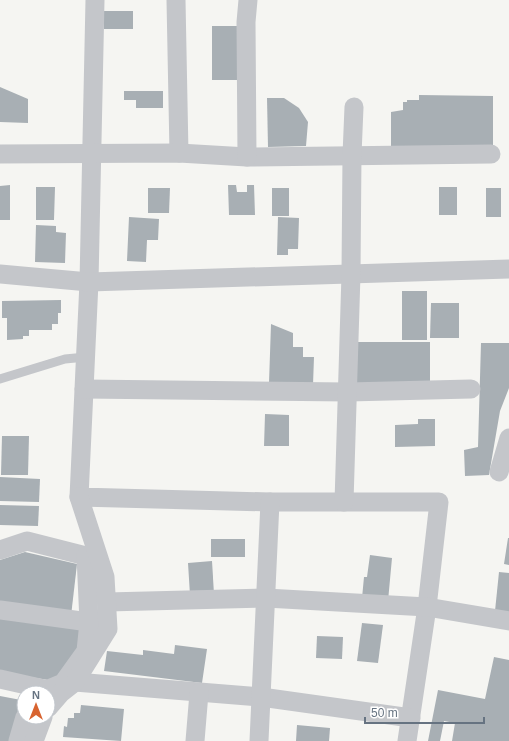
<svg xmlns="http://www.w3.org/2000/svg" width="509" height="741" font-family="Arial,sans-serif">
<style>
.building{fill:#a8afb4}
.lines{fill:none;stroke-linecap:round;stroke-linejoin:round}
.service{stroke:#c4c6ca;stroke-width:9}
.minor{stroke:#c4c6ca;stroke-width:19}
</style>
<rect width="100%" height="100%" fill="#f5f5f2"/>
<g class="building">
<rect x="104" y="11" width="29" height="18"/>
<rect x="212" y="26" width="25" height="54"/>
<path d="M0,87L28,99V123L0,122Z"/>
<path d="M124,91H163V108H136V100H124Z"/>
<path d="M419,95L493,96V148L391,147V112L403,110V102H407V100H419Z"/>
<path d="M267,98H284L299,108L308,122L306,146L268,147Z"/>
<path d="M10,185V220H0V186Z"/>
<path d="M228,185H236L237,192H247V185H254L255,215H229Z"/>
<path d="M36,187H55L54,220H36Z"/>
<rect x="439" y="187" width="18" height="28"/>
<path d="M148,188H170L169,213H148Z"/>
<rect x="272" y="188" width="17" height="28"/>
<rect x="486" y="188" width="15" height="29"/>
<path d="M129,217L159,219L158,240H147L146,262L127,261Z"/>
<path d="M278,217L299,218L298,249H288V255H277Z"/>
<path d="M36,225L56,226V232L66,233L65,263L35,262Z"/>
<rect x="402" y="291" width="25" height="49"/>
<path d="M61,300V313H58V324H52V330H29V336H23V339L7,340V318H2V301Z"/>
<path d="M431,303H459V338H430Z"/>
<path d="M271,324L293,333V347H303V357H314L313,385L269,383Z"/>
<rect x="356" y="342" width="74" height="43"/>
<path d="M481,343H509V388L500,411L489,475L465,476L464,450L478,447Z"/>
<path d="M265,414L289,415V446H264Z"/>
<path d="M418,419H435V446L395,447V425L418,424Z"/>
<path d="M2,436H29L28,475H1Z"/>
<path d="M0,477L40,479L39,502L0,501Z"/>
<path d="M0,505L39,506L38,526L0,525Z"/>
<path d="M508,538H509V565L504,564Z"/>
<rect x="211" y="539" width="34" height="18"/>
<path d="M25,552L77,564L71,616L0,606V560Z"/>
<path d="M370,555L392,558L388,601L362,598L364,577H367Z"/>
<path d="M212,561L214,594L190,595L188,563Z"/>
<path d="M499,572L509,573V613L495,611Z"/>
<path d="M0,613L84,630L82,645L60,682L0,672Z"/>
<path d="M362,623L383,625L378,663L357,661Z"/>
<path d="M317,636L343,637L342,659L316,658Z"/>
<path d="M175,645L207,649L202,683L104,671L107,651L143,655V650L174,654Z"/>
<path d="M494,657L509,660V741H452L455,723L444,721L440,741H428L438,690L485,699Z"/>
<path d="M0,696L21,700L13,741H0Z"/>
<path d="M81,705L124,709L121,741L63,737L64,726L67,727L68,718H74V713H80Z"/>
<path d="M297,725L330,728L329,741H296Z"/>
</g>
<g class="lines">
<path class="service" d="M0,379L65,359L86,357"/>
<g class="minor">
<path d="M95,0L89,282L79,497L270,502H439L427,607L407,741"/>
<path d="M176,0L179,153"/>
<path d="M0,154L179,153L247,157L491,154"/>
<path d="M247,157L246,22L248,0"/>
<path d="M0,274L89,282L509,269"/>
<path d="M84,389L348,392L471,389"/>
<path d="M499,472L509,438"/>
<path d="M344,502L351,274L352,155L354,107"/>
<path d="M0,550L27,541L86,556"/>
<path d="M107,602L266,598L427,607L509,621"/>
<path d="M0,610L89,622L100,621"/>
<path d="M0,679L53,691"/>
<path d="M75,682L261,697L411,718"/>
<path d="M39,693L63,683L86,651L89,622L86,556"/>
<path d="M48,708L61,693L75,682L108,629L105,577L79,497"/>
<path d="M18,741L25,717"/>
<path d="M34,741L43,717"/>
<path d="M195,741L199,693"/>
<path d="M259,741L270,502"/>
</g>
</g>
<g transform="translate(36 705)"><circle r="19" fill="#ffffff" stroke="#c2c7cd"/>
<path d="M0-3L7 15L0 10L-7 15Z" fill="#d8632f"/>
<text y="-6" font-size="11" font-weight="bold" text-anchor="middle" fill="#667381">N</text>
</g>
<path d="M365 717v6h119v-6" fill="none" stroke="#667381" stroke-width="2"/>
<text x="371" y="717" font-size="12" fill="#667381" stroke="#ffffff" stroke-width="3" paint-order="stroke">50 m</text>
</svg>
